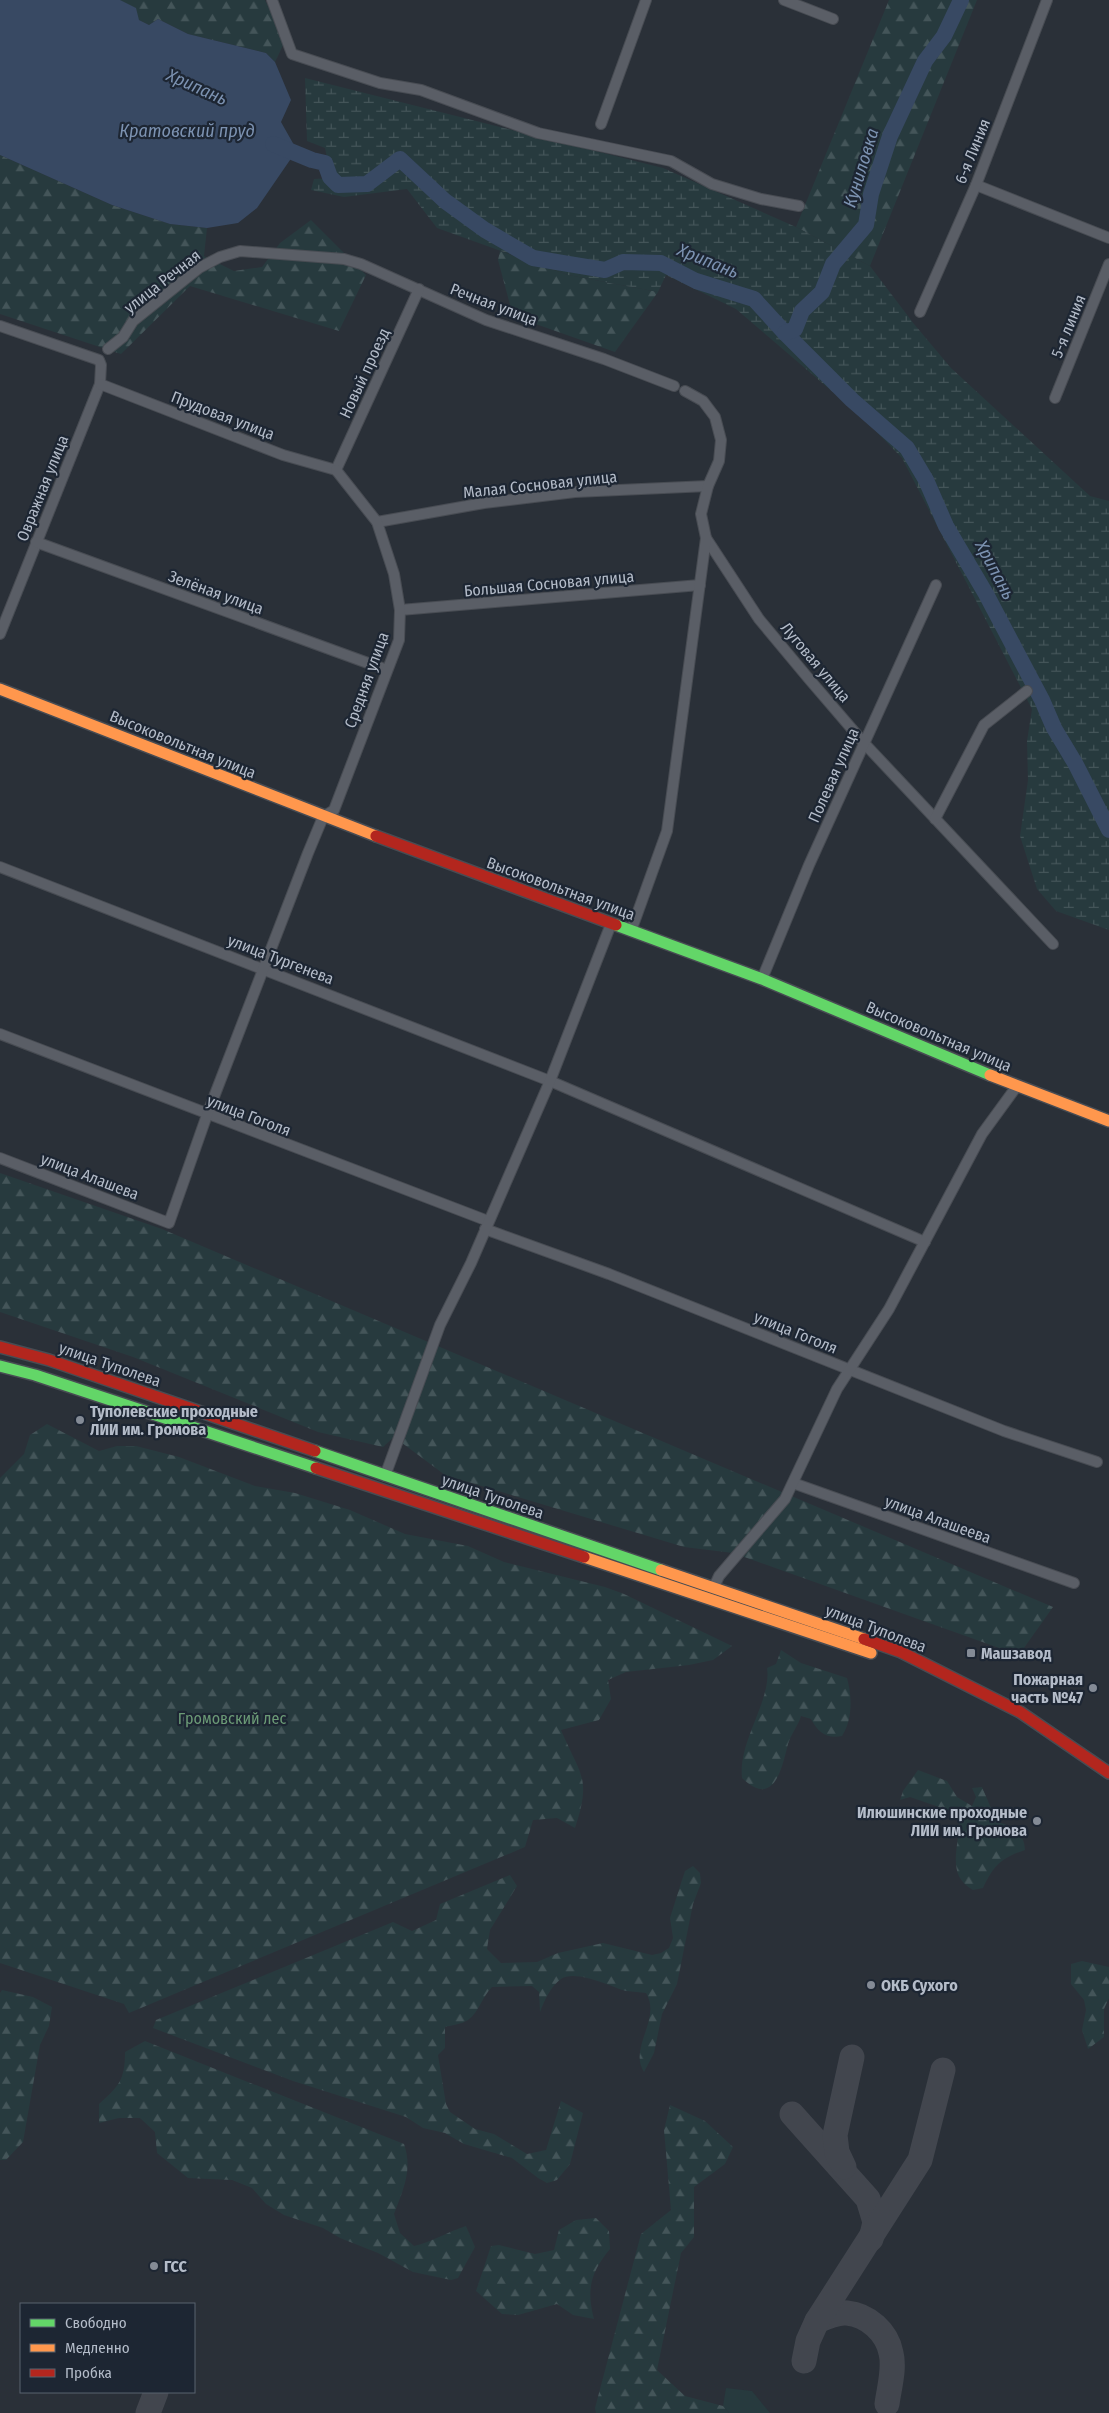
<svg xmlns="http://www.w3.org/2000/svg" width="1109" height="2413" font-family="'Fira Sans Condensed',sans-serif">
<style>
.green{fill:#273a3e}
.forest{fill:url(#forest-firs)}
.wetland{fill:url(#wetland-marsh)}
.water{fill:#384963}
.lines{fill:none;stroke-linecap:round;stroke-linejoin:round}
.river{stroke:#384963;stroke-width:16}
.taxiway{stroke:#42464e;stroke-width:25}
.street-casing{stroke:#484c53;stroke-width:12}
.fast-casing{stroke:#484c53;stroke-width:14}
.slow-casing{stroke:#484c53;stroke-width:14}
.jam-casing{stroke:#484c53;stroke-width:14}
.street{stroke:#5a5e66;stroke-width:10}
.fast{stroke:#63d668;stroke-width:11}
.slow{stroke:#ff974d;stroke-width:11}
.jam{stroke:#b3261e;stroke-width:11}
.poi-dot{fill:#848b96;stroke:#1d2633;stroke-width:2}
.labels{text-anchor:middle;stroke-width:4.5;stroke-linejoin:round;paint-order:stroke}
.street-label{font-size:16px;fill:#b4bcc9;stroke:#1d2633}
.poi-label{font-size:16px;font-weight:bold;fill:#b4bcc9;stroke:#1d2633;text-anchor:start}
.park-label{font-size:16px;fill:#6b9a76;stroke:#1d2633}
.water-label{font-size:18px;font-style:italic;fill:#7c92b1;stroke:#1d2633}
</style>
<defs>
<pattern id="forest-firs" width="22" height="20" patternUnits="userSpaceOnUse" patternTransform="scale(1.25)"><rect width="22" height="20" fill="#273a3e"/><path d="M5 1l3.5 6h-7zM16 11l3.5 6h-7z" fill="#445559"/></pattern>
<pattern id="wetland-marsh" width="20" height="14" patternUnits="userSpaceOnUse" patternTransform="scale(1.25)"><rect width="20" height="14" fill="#273a3e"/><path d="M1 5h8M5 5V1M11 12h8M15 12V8" fill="none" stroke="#445559"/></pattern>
</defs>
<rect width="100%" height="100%" fill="#2a3038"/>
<path class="green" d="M726,2388L752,2391L770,2413H729L723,2406Z"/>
<g class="forest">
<path d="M120,0H265L285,41L275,62L266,53L188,34L158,19L149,25L139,20Z"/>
<path d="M889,0H977L870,266L796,227Z"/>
<path d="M0,155L112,205L170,224L207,228L204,256L234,271L262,267L280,243L311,220L366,275L339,331L190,286L121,354L0,314Z"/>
<path d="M500,251L568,275L658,292L615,352L513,316L498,260Z"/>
<path d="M0,1173L162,1229L1053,1607L1019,1655L733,1553L684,1547L445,1475L394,1437L383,1447L318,1432L133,1357L0,1312Z"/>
<path d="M47,1424L99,1451L117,1446H136L179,1457L255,1486L295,1493L350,1510L405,1534L468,1546L504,1562L605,1587L624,1594L732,1646L713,1660L689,1665L626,1672L608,1680L611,1699L599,1720L561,1730C580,1775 592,1777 575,1828L557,1818L533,1820L525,1847L129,2013L124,2004L0,1963V1478L24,1454L30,1435Z"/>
<path d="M781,1650L801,1663L847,1678C852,1696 853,1719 842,1736C826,1739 818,1732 811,1719L801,1716C798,1726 791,1734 788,1744C782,1768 774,1809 742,1778C738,1741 772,1700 767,1668L776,1664Z"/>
<path d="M918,1770L947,1781L957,1797L972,1806L976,1797L972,1788L982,1787L997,1822C1013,1826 1024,1832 1025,1850C1001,1858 994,1865 983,1888L973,1890C943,1874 962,1842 959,1814L910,1797L900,1800L903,1791Z"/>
<path d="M693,1866L700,1873L701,1883L693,1904L677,1984L662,2014L654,2053L644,2072C628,2048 662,2019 646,1993C640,1992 633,1992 626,1991C611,1987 576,1969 561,1979C551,1986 544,2001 540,2012L539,1992L532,1986L492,1987C482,1997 479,2012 468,2020C463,2024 452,2025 445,2027V2048L438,2055L446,2104L450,2112L475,2129L494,2134L527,2154L546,2150L561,2101L583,2113L570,2164L557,2180L547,2183L538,2178L512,2158L464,2144L445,2133L423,2128L406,2117L293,2081L153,2028L156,2020L393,1922L412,1931L436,1920L440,1904L510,1875L517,1886L490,1930L487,1949L501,1963L537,1962L558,1953L603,1943L652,1955L661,1953L669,1948L673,1938L670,1918L682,1880L685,1871Z"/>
<path d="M1082,1961L1109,1967V1998L1104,2009V2037L1088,2049L1082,2030L1086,2010L1084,2000L1071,1984V1964Z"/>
<path d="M2,1990L33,1997L52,2007L49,2026L40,2045L23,2142L6,2160H0V1993Z"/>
<path d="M145,2041L404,2144C413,2170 403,2190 394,2214L400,2233L414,2246C432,2242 447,2232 466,2226L475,2247L458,2278L451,2280L413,2272L378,2253L340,2238L323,2228L284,2215L266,2204L252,2188L232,2180L188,2178L157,2153L155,2132L140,2118H119L99,2123V2104C119,2086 125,2080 125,2052Z"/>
<path d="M670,2105L705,2121L733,2147L725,2164L694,2187V2237L681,2253L657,2370L685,2396L723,2406L729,2413H596L595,2408L641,2234L671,2210L664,2130Z"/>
<path d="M596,2218L609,2231L610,2249C591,2272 586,2289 594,2319L573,2315L557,2304L518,2315L502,2314L476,2291L491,2246L499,2245L535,2254L554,2250L559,2230L576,2220Z"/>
</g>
<path class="wetland" d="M305,78L663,168L796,227L870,266L914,324L951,368L1090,496L1109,501V930L1056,911L1037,889L1020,836L1028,780L1027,741L1032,709L902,458L863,418L736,309L666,275L658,292L568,275L437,228L407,189L344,197L311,190L314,179L331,178L325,148L307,141Z"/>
<path class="water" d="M0,0H120L136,8L139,20L149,25L158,19L188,34L266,53L275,62L291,100L281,122L294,145L290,160L257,208L238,223L207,228L170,224L112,205L0,155Z"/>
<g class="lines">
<g class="river">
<path d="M273,144L312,160L325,163L330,177L338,185L367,184L400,159L445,201L485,230L533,258L605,270L623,262L661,263L696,281L754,299L785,333L852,400L907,448L926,480L946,526L986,594L1042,700L1054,728L1075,763L1109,830"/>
<path d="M785,333L795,329L802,311L822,292L833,264L866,225L871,194L890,136L925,61L944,36L961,0"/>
</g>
<g class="taxiway">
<path d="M792,2114L868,2199L875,2222L871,2239"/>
<path d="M844,2167L837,2152L835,2135L852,2057"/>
<path d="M817,2321C826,2317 837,2312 847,2313C868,2315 887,2332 891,2353C895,2369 889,2388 887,2404"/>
<path d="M804,2361L808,2341L817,2321L920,2160L943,2070"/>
<path d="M148,2413L156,2392"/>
</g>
<defs>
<g id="street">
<path d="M272,0L292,54L380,83L421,90L538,133L671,161L712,184L761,199L799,206"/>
<path d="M784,0L833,19"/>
<path d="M601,124L646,0"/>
<path d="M976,185L1109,238"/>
<path d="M920,312L976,185L1047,0"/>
<path d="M0,326L99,360L101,365L100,384L0,634"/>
<path d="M108,349L123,337L133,321L199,268L220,257L240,251L344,259L361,264L486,320L604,359L674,386"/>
<path d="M100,384L283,455L336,470"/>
<path d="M1055,398L1109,264"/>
<path d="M336,470L419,289"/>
<path d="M377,522L484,503L575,492L708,486"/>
<path d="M706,538L759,619L809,679L864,743L1053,944"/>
<path d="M36,542L387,670"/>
<path d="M400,610L700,585"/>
<path d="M935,819L984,725L1027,691"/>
<path d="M0,867L550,1081L925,1242"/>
<path d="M631,931L667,831L706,538L701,514L708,486L719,461L721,440L715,417L703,401L685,391"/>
<path d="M762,979L809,865L936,585"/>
<path d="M0,1034L488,1221"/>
<path d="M0,1158L169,1223L207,1115L308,853L323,817L334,810L399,640L400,610L394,574L377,522L336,470"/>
<path d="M485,1229L609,1274L1004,1431L1097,1462"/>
<path d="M385,1476L440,1325L471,1263L550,1081L611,924"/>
<path d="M793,1483L1074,1583"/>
<path d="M714,1587L719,1576L785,1499L837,1389L889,1309L982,1134L1017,1086"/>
</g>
<g id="fast">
<path d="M616,925L762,979L990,1075"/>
<path d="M0,1366L35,1375L316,1468"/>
<path d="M315,1451L661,1570"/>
</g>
<g id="slow">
<path d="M0,689L376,836"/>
<path d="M990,1075L1109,1121"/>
<path d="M584,1557L871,1653"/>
<path d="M661,1570L864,1639"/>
</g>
<g id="jam">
<path d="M376,836L616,925"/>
<path d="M0,1347L49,1360L315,1451"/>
<path d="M316,1468L584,1557"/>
<path d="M864,1639L901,1652L1020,1712L1109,1773"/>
</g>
</defs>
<use href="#street" class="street-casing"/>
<use href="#fast" class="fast-casing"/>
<use href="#slow" class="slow-casing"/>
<use href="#jam" class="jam-casing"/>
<use href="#street" class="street"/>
<use href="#fast" class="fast"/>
<use href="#slow" class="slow"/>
<use href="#jam" class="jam"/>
</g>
<g class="poi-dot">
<circle cx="80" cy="1420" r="5"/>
<rect x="966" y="1648" width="10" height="10" rx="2.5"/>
<circle cx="1093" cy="1688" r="5"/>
<circle cx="1037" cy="1821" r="5"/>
<circle cx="871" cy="1985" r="5"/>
<circle cx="154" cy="2266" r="5"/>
</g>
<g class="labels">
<g class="street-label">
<text transform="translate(972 151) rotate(-68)" y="6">6-я Линия</text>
<text transform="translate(162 281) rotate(-38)" y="6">улица Речная</text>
<text transform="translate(494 304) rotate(21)" y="6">Речная улица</text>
<text transform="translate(1068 326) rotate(-68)" y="6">5-я линия</text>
<text transform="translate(364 373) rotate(-65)" y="6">Новый проезд</text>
<text transform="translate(223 415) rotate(21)" y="6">Прудовая улица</text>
<text transform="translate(540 484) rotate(-6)" y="6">Малая Сосновая улица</text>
<text transform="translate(42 488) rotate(-68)" y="6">Овражная улица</text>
<text transform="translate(549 583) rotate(-5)" y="6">Большая Сосновая улица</text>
<text transform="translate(216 592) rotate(20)" y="6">Зелёная улица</text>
<text transform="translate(816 662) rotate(50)" y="6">Луговая улица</text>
<text transform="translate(366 680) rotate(-70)" y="6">Средняя улица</text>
<text transform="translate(183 744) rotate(22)" y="6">Высоковольтная улица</text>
<text transform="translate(833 775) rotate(-66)" y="6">Полевая улица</text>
<text transform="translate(561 888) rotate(20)" y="6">Высоковольтная улица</text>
<text transform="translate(281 959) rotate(21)" y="6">улица Тургенева</text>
<text transform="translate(939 1036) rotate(23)" y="6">Высоковольтная улица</text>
<text transform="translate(249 1115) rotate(21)" y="6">улица Гоголя</text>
<text transform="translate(90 1176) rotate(21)" y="6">улица Алашева</text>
<text transform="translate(796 1332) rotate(22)" y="6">улица Гоголя</text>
<text transform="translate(110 1364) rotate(19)" y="6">улица Туполева</text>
<text transform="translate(493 1496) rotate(19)" y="6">улица Туполева</text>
<text transform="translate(938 1519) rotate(20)" y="6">улица Алашеева</text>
<text transform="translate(876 1628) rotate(21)" y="6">улица Туполева</text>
</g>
<g class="poi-label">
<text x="90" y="1417">Туполевские проходные<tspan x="90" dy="18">ЛИИ им. Громова</tspan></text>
<text x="981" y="1659">Машзавод</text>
<text x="1083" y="1685" text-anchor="end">Пожарная<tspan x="1083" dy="18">часть №47</tspan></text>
<text x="1027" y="1818" text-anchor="end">Илюшинские проходные<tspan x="1027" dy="18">ЛИИ им. Громова</tspan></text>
<text x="881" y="1991">ОКБ Сухого</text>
<text x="164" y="2272">ГСС</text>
</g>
<g class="park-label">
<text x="232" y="1724">Громовский лес</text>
</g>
<g class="water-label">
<text transform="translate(197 87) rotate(24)" y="6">Хрипань</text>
<text x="187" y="137">Кратовский пруд</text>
<text transform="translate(861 168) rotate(-73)" y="6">Куниловка</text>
<text transform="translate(708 261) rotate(22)" y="6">Хрипань</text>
<text transform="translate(995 570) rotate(62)" y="6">Хрипань</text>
</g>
</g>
<rect x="20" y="2303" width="175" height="90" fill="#1d2633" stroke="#59626f"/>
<rect x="30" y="2319" width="25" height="8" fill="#63d668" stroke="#59626f"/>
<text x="65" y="2328" font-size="15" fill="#b4bcc9">Свободно</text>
<rect x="30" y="2344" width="25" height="8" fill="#ff974d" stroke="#59626f"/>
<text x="65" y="2353" font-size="15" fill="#b4bcc9">Медленно</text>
<rect x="30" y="2369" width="25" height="8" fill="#b3261e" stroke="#59626f"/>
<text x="65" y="2378" font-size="15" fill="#b4bcc9">Пробка</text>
</svg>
